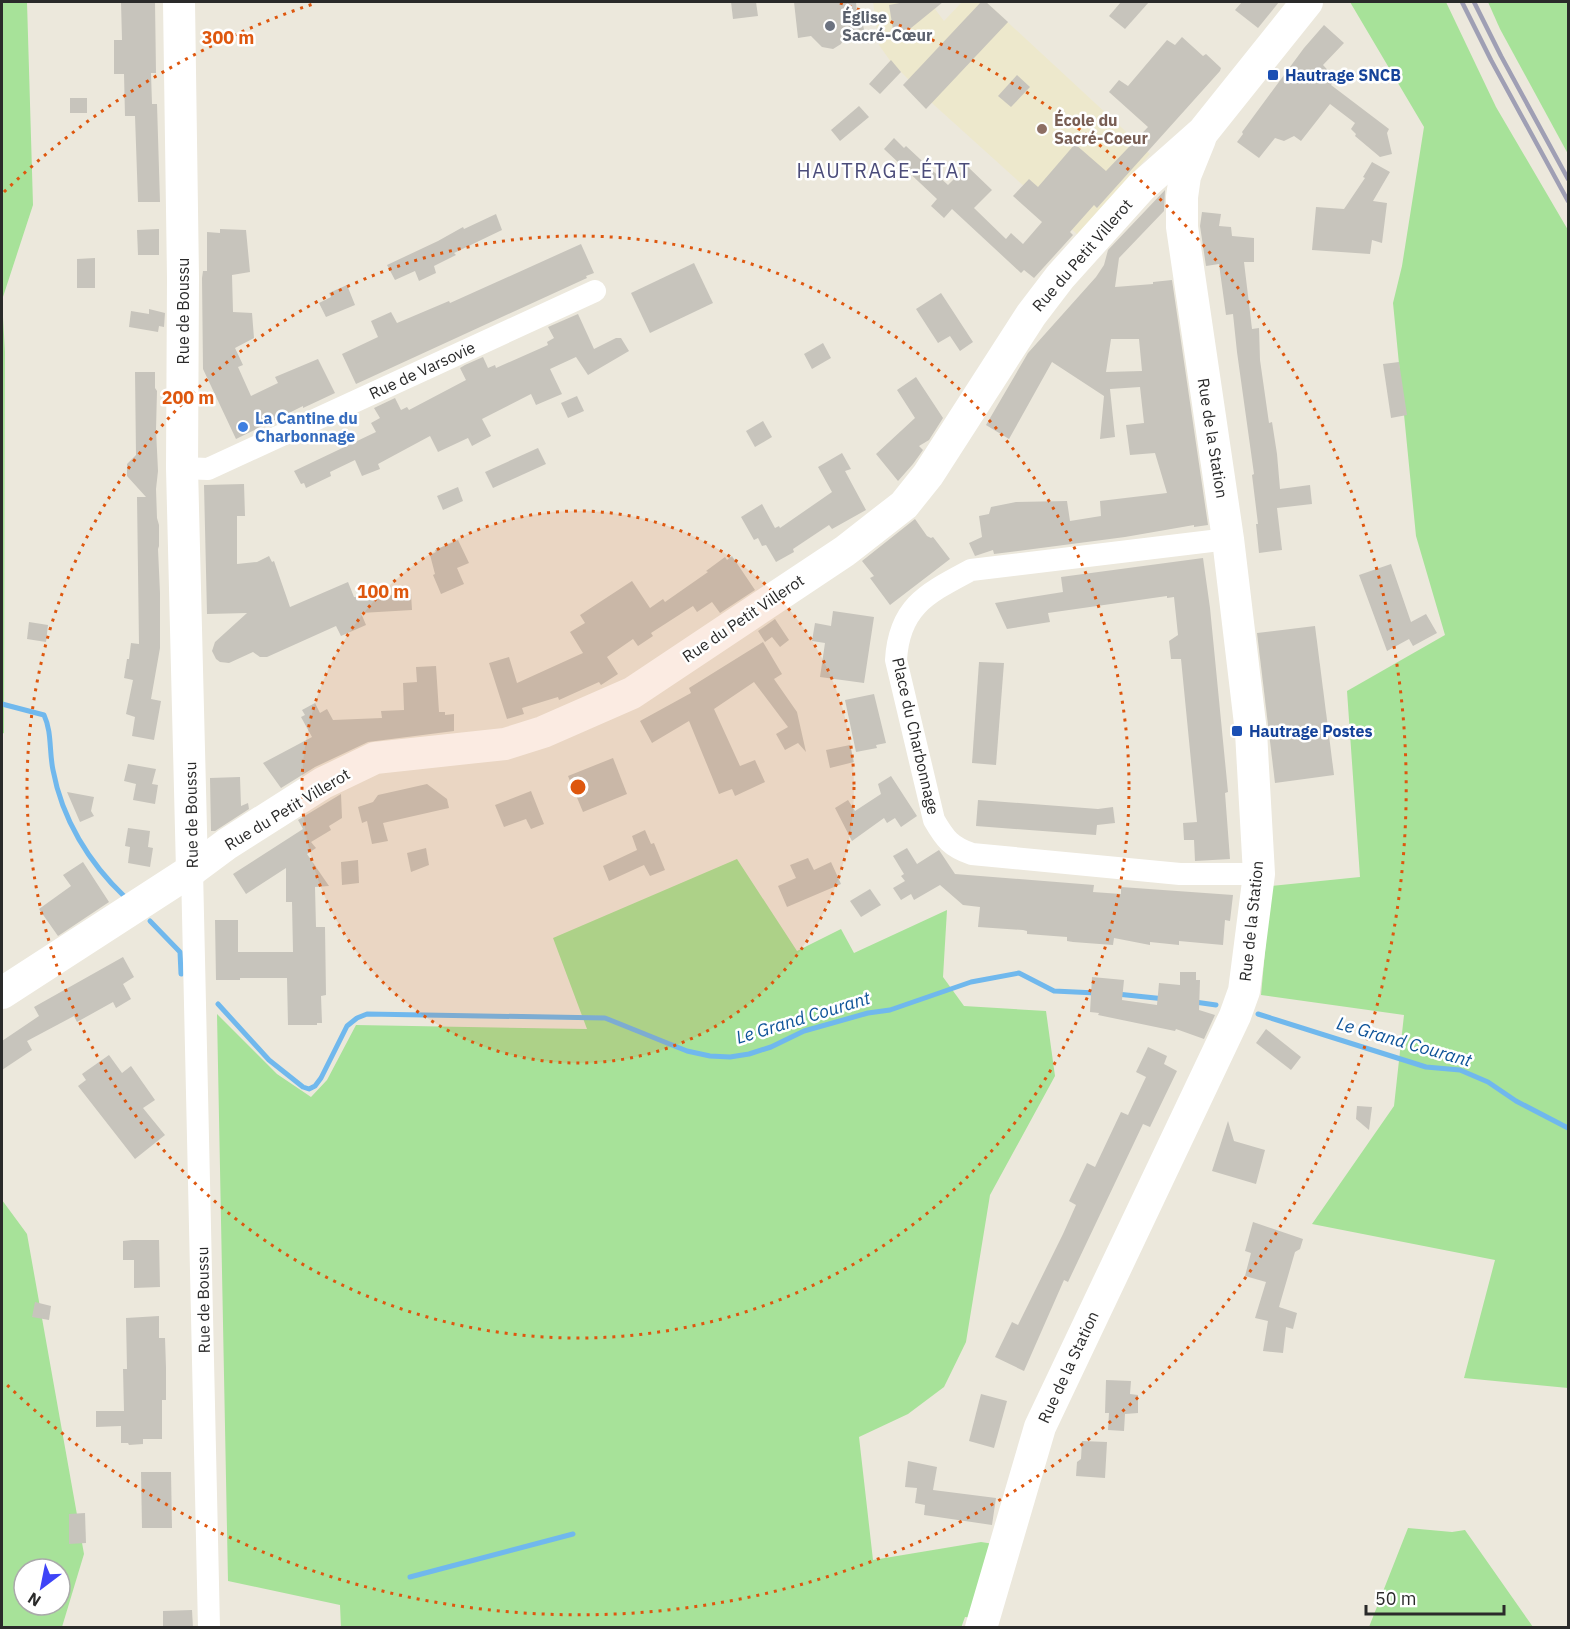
<svg xmlns="http://www.w3.org/2000/svg" width="1570" height="1629" font-family="'IBM Plex Sans',sans-serif">
<style>
.education{fill:#ede8cc}
.green{fill:#a7e299;fill-rule:evenodd}
.lines{fill:none;stroke-linecap:round;stroke-linejoin:round}
.stream{stroke:#70b8ed;stroke-width:5}
.building{fill:#c7c4bc;fill-rule:evenodd}
.street{stroke:#fff;stroke-width:22}
.secondary{stroke:#fff;stroke-width:32}
.rail{stroke:#9f9fb4;stroke-width:4.5}
.ring{fill:none;stroke:#de570e;stroke-width:3;stroke-dasharray:3 6}
.worship-dot{fill:#6b7280;stroke:#fff;stroke-width:2}
.transit-dot{fill:#1a4fb4;stroke:#fff;stroke-width:2}
.education-dot{fill:#8d6e63;stroke:#fff;stroke-width:2}
.shop-dot{fill:#3f7fe0;stroke:#fff;stroke-width:2}
.labels{text-anchor:middle;stroke-width:5;stroke-linejoin:round;paint-order:stroke}
.worship-label{font-size:16px;font-weight:bold;fill:#5b616d;stroke:#fff;text-anchor:start}
.transit-label{font-size:16px;font-weight:bold;fill:#164399;stroke:#fff;text-anchor:start}
.education-label{font-size:16px;font-weight:bold;fill:#785e54;stroke:#fff;text-anchor:start}
.street-label{font-size:16px;fill:#2a2a2a;stroke:#fff}
.shop-label{font-size:16px;font-weight:bold;fill:#366cbe;stroke:#fff;text-anchor:start}
.water-label{font-size:18px;font-style:italic;fill:#0f5499;stroke:#fff}
.quarter-label{font-size:20px;letter-spacing:1.5px;fill:#4b4c7a;stroke:#fff}
.centre{fill:#de570e;stroke:#fff;stroke-width:3}
.ring-label{font-size:18px;text-anchor:middle;font-weight:bold;fill:#de570e;stroke:#fff;stroke-width:5;stroke-linejoin:round;paint-order:stroke}
</style>
<rect width="100%" height="100%" fill="#ece8dc"/>
<path class="education" d="M873,2H937V6L935,9L944,21L962,2H986L1150,154L1078,235L933,104L891,62L879,45Z"/>
<g class="green">
<path d="M2,2H27L33,205L2,300L5,352L4,733L2,734Z"/>
<path d="M1350,2H1446L1496,107L1568,230V1388L1464,1378L1495,1260L1312,1224L1394,1106L1404,1015L1261,995L1271,886L1360,877L1347,691L1445,635L1416,536L1393,303L1402,266L1424,127Z"/>
<path d="M1488,2H1568V154L1500,29Z"/>
<path d="M737,859L797,951L841,929L854,953L947,910L943,977L964,1006L1046,1011L1055,1076L990,1195L966,1342L944,1387L908,1414L859,1437L873,1560L981,1542L994,1544L973,1618L965,1617L961,1628H341L340,1605L228,1581L217,1014L277,1074L311,1097L327,1080L356,1025L587,1029L553,938Z"/>
<path d="M2,1200L27,1234L84,1554L62,1627H2ZM24,1569H60V1605H24Z"/>
<path d="M1408,1528L1452,1532L1465,1530L1533,1627H1369Z"/>
</g>
<g class="lines">
<g class="stream">
<path d="M2,704L44,715C52,732 49,751 53,770C62,819 89,863 125,897"/>
<path d="M150,921L180,952L181,974"/>
<path d="M1117,994L1165,999"/>
<path d="M1195,1002L1216,1005"/>
<path d="M218,1004L269,1060L303,1087L309,1089L315,1086L321,1078L347,1026L357,1018L367,1014L605,1018L687,1051L710,1056L730,1057L749,1054L771,1047L804,1031L868,1013L890,1010L971,982L1019,973L1054,991L1096,993"/>
<path d="M1258,1014L1426,1067L1460,1070L1488,1082L1516,1101L1568,1128"/>
<path d="M410,1577L573,1534"/>
</g>
</g>
<g class="building">
<path d="M121,2H155L156,73H151L152,104H157L160,202H138L135,116H125L124,74H114V40H122Z"/>
<path d="M731,2H756L758,16L733,19Z"/>
<path d="M794,2H856L857,14L861,13L864,30L847,32L841,44L833,49L822,47L811,36L798,38Z"/>
<path d="M905,2H943L895,41L889,5Z"/>
<path d="M981,2H986L1008,22L926,109L903,85Z"/>
<path d="M1121,2H1149L1125,29L1109,16Z"/>
<path d="M1242,2H1279L1258,28L1235,10Z"/>
<path d="M1324,25L1344,43L1323,65L1335,78L1331,85L1389,129L1387,133L1392,154L1380,157L1355,136L1356,134L1351,129L1355,123L1330,104L1301,141L1294,136L1284,141L1275,138L1259,158L1237,142L1243,134L1242,132L1304,48Z"/>
<path d="M1182,37L1203,56L1206,54L1221,68L1220,71L1097,208L1094,205L1070,232L1073,235L1034,278L1024,270L1021,273L952,209L944,218L931,206L937,199L884,149L894,138L904,148L906,146L948,185L967,166L992,190L974,208L1006,239L1011,233L1023,244L1042,222L1013,196L1029,179L1038,187L1075,144L1106,171L1148,127L1109,92L1119,80L1128,86L1167,40L1175,45Z"/>
<path d="M891,60L901,72L880,94L869,84Z"/>
<path d="M1017,75L1030,87L1011,107L998,96Z"/>
<rect x="70" y="98" width="17" height="15"/>
<path d="M859,106L869,117L840,141L831,130Z"/>
<path d="M1372,162L1390,172L1373,201L1387,203L1382,243L1372,240L1370,254L1312,250L1316,207L1344,209L1365,178L1363,177Z"/>
<path d="M1165,190L1164,211L1119,258L1115,287L1153,284V282L1172,280L1208,525L1194,527V525L1125,537L994,554L993,550L975,556L969,543L982,537L979,516L989,514L991,507L1016,502L1067,501L1070,521L1101,516L1100,501L1167,493L1155,453L1130,455L1126,425L1144,423L1140,387L1110,389L1115,437L1100,439L1104,396L1052,362L1009,439L986,425L1028,353L1096,277L1104,265L1108,250ZM1111,339H1139L1142,371L1106,372Z"/>
<path d="M1202,212L1221,214L1219,226L1231,227L1232,236L1254,238V262H1244L1252,329L1259,328L1260,360L1269,423L1272,422L1277,454L1280,489L1310,485L1312,504L1277,508L1282,550L1259,553L1256,524H1258L1252,475L1254,474L1237,352L1233,314L1226,315L1219,264L1206,266L1200,226Z"/>
<path d="M496,214L502,230L454,253L456,255L434,266L436,273L419,281L415,271L395,280L387,265L438,241L463,227L464,229Z"/>
<path d="M159,229V255H138L137,230Z"/>
<path d="M220,229L246,230L250,272L232,275L233,312L252,313L254,338L235,348L243,365L238,367L251,396L278,383L275,377L318,359L335,393L303,408V406L236,439L203,369L202,278L203,271H207V232L220,233Z"/>
<path d="M581,244L594,273L586,276L587,278L356,384L342,354L378,337L371,321L391,312L397,323L449,301L450,303Z"/>
<path d="M95,258V288H77V259Z"/>
<path d="M694,263L713,303L650,333L631,293Z"/>
<path d="M347,285L355,305L326,317L319,303L331,297L329,293Z"/>
<path d="M941,293L973,342L960,351L950,336L938,343L916,309Z"/>
<path d="M149,309L165,313L164,327L159,326L158,332L129,327L131,311L149,314Z"/>
<path d="M578,314L594,349L616,338H621L629,351L588,375L576,357L550,369L562,394L536,405L531,394L482,419L491,436L472,446L468,438L438,452L430,436L378,464L380,469L362,476L355,460L330,472L331,476L306,488L304,483L301,484L294,471L376,432L371,423L380,418L374,408L395,398L401,410L407,407L409,410L466,380L460,368L465,365L483,357L488,368L495,365L496,368L548,345L547,342L554,338L548,327Z"/>
<path d="M823,343L831,358L812,369L804,354Z"/>
<path d="M1399,362L1407,415L1391,418L1383,364Z"/>
<path d="M135,372H155V388L157,391L156,430L158,471L156,489L157,518L159,525V546L158,549L160,593V648L151,699L161,701L154,740L132,736L135,717L126,714L133,680L124,678L127,659H129L131,643L139,644L137,497H146L127,476V464L136,455Z"/>
<path d="M916,377L943,418L929,440L919,446L923,450L913,464L898,481L876,454L915,418L897,390Z"/>
<path d="M577,396L584,411L568,418L561,403Z"/>
<path d="M763,421L772,437L755,447L746,431Z"/>
<path d="M538,448L546,464L493,488L485,472Z"/>
<path d="M842,453L851,469L845,471L866,510L832,529L829,525L793,549L794,552L776,562L766,545L762,546L758,538L754,540L741,517L762,504L775,528L779,526L780,528L832,492L818,467Z"/>
<path d="M244,484L245,516H237V564L257,562L269,556L272,562L274,561L290,607L348,582L354,597L411,594L412,610L361,613L366,625L341,636L336,626L267,657H260L253,652L229,663L220,662L216,659L212,651L215,642L247,613L207,614L204,485Z"/>
<path d="M458,487L463,501L443,510L437,496Z"/>
<path d="M915,519L927,536L931,538L933,537L950,559L890,605L870,578L874,576L862,561Z"/>
<path d="M458,540L469,563L457,568L464,584L441,594L433,575L435,574L430,555L436,552L435,550Z"/>
<path d="M732,556L755,590L720,613L712,602L697,612L693,606L651,633L653,636L638,646L633,639L607,657L618,674L601,685L599,682L559,700L558,697L522,708L524,714L507,719L489,663L509,657L517,683L583,653L570,632L585,623L580,615L632,581L650,608L663,599L665,602L708,572L706,571L725,557L727,560Z"/>
<path d="M1203,558L1210,608L1228,792L1225,793L1230,859L1195,861L1194,840H1184L1183,823L1197,822L1181,659H1171L1169,641L1178,635L1174,597L1167,598V596L1048,613L1050,622L1007,629L995,603L1063,592L1061,577Z"/>
<path d="M1391,564L1411,622L1426,614L1437,633L1413,646L1409,639L1387,651L1359,575Z"/>
<path d="M833,611L874,617L864,683L820,677L825,643L812,641L815,623L831,626Z"/>
<path d="M775,619L789,640L780,647L772,637L765,642L758,631Z"/>
<path d="M29,622L48,625L46,642L27,639Z"/>
<path d="M1315,626L1334,775L1275,783L1257,633Z"/>
<path d="M763,642L782,674L774,679L797,712L806,752L798,743L785,750L776,734L788,727L754,682L714,709L740,766L755,760L765,782L735,796L732,789L719,794L689,721L652,743L640,721L691,693L689,688Z"/>
<path d="M979,662L1004,663L996,765L972,763Z"/>
<path d="M436,666L439,712H445V715L454,714V731L368,742L315,767L281,788L263,763L312,737L301,717L305,715L302,710L315,703L320,713L327,709L333,720L382,718L381,711L404,710L403,683L417,682L416,667Z"/>
<path d="M874,694L886,743L876,745L877,748L856,752L845,700Z"/>
<path d="M850,745L854,762L830,768L826,750Z"/>
<path d="M613,758L627,794L583,812L568,776Z"/>
<path d="M128,764L156,769L152,784L158,785L155,804L133,800L136,784L124,781Z"/>
<path d="M891,776L917,816L901,827L895,818L887,823L884,818L852,841L835,808L848,800L855,811L881,794L878,784Z"/>
<path d="M240,777L241,806L248,803L249,809L215,831H211L210,778Z"/>
<path d="M427,784L447,799L449,808L383,823L388,841L372,844L367,821L362,823L358,807L373,802L378,795Z"/>
<path d="M531,791L544,824L531,829L526,819L504,827L495,805Z"/>
<path d="M67,792L94,797L91,811L94,816L80,822Z"/>
<path d="M341,794L342,818L329,826L331,830L311,842L316,848L307,854L329,886L315,887L316,927H325L326,995L321,996L322,1023H317V1025H288L287,978H240V980H216L215,920H238V952H293L292,902H286V868L246,894L233,874L303,829L298,820Z"/>
<path d="M978,800L1098,809L1113,807L1115,823L1097,825L1096,835L976,826Z"/>
<path d="M128,828L150,831L148,847L153,848L150,867L128,863L130,847L125,846Z"/>
<path d="M645,830L651,844L654,843L665,870L650,876L644,865L609,881L603,866L637,850L632,836Z"/>
<path d="M426,848L429,865L411,872L407,853Z"/>
<path d="M907,848L917,864L939,850L955,874L1094,885L1093,892L1121,894V887L1233,895L1230,921L1225,920L1223,945L1179,941V945L1150,942V945L1114,938L1113,945L1073,942L1067,941V937L1027,934V931L1023,930L978,927L980,907L963,905L940,885L914,900L911,894L901,900L893,888L905,881L901,876L904,874L893,856Z"/>
<path d="M808,858L814,870L831,862L841,884L787,907L778,886L796,878L790,865Z"/>
<path d="M358,860L359,883L342,885L341,862Z"/>
<path d="M83,862L109,902L58,936L39,909L71,886L63,875Z"/>
<path d="M870,889L881,905L861,917L850,901Z"/>
<path d="M123,957L134,977L123,984L131,999L116,1008L113,1002L77,1022L74,1016L27,1041L32,1050L2,1070V1041L39,1016L34,1007Z"/>
<path d="M1180,972H1196V980H1200L1199,1010L1215,1015L1204,1039L1176,1029L1175,1031L1098,1015L1099,1013L1090,1012L1092,977L1124,980L1122,1000L1157,1005L1159,983L1180,985Z"/>
<path d="M1266,1029L1301,1057L1291,1070L1256,1043Z"/>
<path d="M1148,1047L1167,1056L1164,1064L1177,1071L1150,1127L1143,1124L1068,1282L1064,1280L1024,1371L995,1357L1012,1322L1018,1325L1063,1234L1076,1205L1069,1201L1087,1163L1095,1167L1121,1112L1128,1115L1146,1077L1136,1072Z"/>
<path d="M109,1055L122,1073L131,1066L155,1100L143,1108L165,1135L135,1159L78,1086L86,1080L82,1074Z"/>
<path d="M1357,1106L1372,1107L1369,1130L1356,1119Z"/>
<path d="M1228,1121L1234,1141L1265,1150L1256,1184L1212,1171Z"/>
<path d="M1253,1222L1303,1239L1300,1249L1295,1252L1279,1307L1297,1313L1293,1329L1286,1327L1283,1353L1263,1351L1268,1321L1255,1318L1266,1282L1245,1276L1251,1253L1245,1251Z"/>
<path d="M132,1240H159L160,1287L134,1288V1260H123V1241Z"/>
<path d="M35,1302L51,1306L49,1320L32,1317Z"/>
<path d="M159,1316V1338H165L166,1368V1400H162V1439H143V1444L129,1445L128,1443H121V1426L96,1427V1411H124L123,1369H127L126,1318Z"/>
<path d="M1106,1380L1131,1381L1130,1394L1138,1395V1413L1125,1414L1124,1431L1108,1430L1109,1413H1105Z"/>
<path d="M981,1394L1007,1401L994,1448L969,1441Z"/>
<path d="M1082,1441L1107,1442L1105,1478L1076,1476L1077,1462L1081,1459Z"/>
<path d="M908,1461L937,1467L933,1490L996,1498L992,1525L924,1515L925,1505L915,1503L917,1488L905,1487Z"/>
<path d="M141,1472H171L172,1528H142Z"/>
<path d="M85,1513L86,1543L69,1544V1514Z"/>
<path d="M192,1610L193,1628H163V1611Z"/>
</g>
<g class="lines">
<g class="street">
<path d="M182,468L208,469L595,291"/>
<path d="M1228,539L971,570C928,593 899,606 896,660L934,820C945,839 951,847 972,854L1180,874H1259"/>
<path d="M192,870L209,1628"/>
</g>
<g class="secondary">
<path d="M179,2L183,278L182,468L192,870"/>
<path d="M2,993L192,870L227,844L323,783L375,758L505,744L543,732L632,693L845,551L904,505L928,475L1031,315L1060,277L1141,187L1203,132L1307,2"/>
<path d="M981,1628L1040,1427L1235,1016L1244,991L1259,874L1251,732L1228,539L1182,227V197L1185,176L1200,139"/>
</g>
<g class="rail">
<path d="M1462,2L1491,60L1568,201"/>
<path d="M1474,2L1501,56L1568,179"/>
</g>
</g>
<circle cx="578" cy="787" r="276" fill="#de570e" fill-opacity=".12"/>
<g class="ring">
<circle cx="578" cy="787" r="276"/>
<circle cx="578" cy="787" r="551"/>
<path d="M4 192A827 827 0 0 1 316 3M840 3A827 827 0 1 1 4 1382"/>
</g>
<circle class="worship-dot" cx="830" cy="26" r="6"/>
<g class="transit-dot">
<rect x="1267" y="69" width="12" height="12" rx="3"/>
<rect x="1231" y="725" width="12" height="12" rx="3"/>
</g>
<circle class="education-dot" cx="1042" cy="129" r="6"/>
<circle class="shop-dot" cx="243" cy="427" r="6"/>
<g class="labels">
<g class="worship-label">
<text x="842" y="23">Église<tspan x="842" dy="18">Sacré-Cœur</tspan></text>
</g>
<g class="transit-label">
<text x="1285" y="81">Hautrage SNCB</text>
<text x="1249" y="737">Hautrage Postes</text>
</g>
<g class="education-label">
<text x="1054" y="126">École du<tspan x="1054" dy="18">Sacré-Coeur</tspan></text>
</g>
<g class="street-label">
<text transform="translate(1082 255) rotate(-49)" y="6">Rue du Petit Villerot</text>
<text transform="translate(183 311) rotate(-90)" y="6">Rue de Boussu</text>
<text transform="translate(422 370) rotate(-25)" y="6">Rue de Varsovie</text>
<text transform="translate(1213 438) rotate(81)" y="6">Rue de la Station</text>
<text transform="translate(743 618) rotate(-34)" y="6">Rue du Petit Villerot</text>
<text transform="translate(916 736) rotate(77)" y="6">Place du Charbonnage</text>
<text transform="translate(287 809) rotate(-31)" y="6">Rue du Petit Villerot</text>
<text transform="translate(191 815) rotate(-91)" y="6">Rue de Boussu</text>
<text transform="translate(1251 921) rotate(-84)" y="6">Rue de la Station</text>
<text transform="translate(203 1300) rotate(-91)" y="6">Rue de Boussu</text>
<text transform="translate(1068 1367) rotate(-65)" y="6">Rue de la Station</text>
</g>
<g class="shop-label">
<text x="255" y="424">La Cantine du<tspan x="255" dy="18">Charbonnage</tspan></text>
</g>
<g class="water-label">
<text transform="translate(803 1018) rotate(-17)" y="6">Le Grand Courant</text>
<text transform="translate(1404 1042) rotate(16)" y="6">Le Grand Courant</text>
</g>
<g class="quarter-label">
<text x="884" y="178">HAUTRAGE-ÉTAT</text>
</g>
</g>
<circle cx="578" cy="787" r="9" class="centre"/>
<g class="ring-label">
<text x="228" y="44">300 m</text>
<text x="188" y="404">200 m</text>
<text x="383" y="598">100 m</text>
</g>
<rect width="1570" height="1629" fill="none" stroke="#2a2a2a" stroke-width="6"/>
<g transform="translate(42 1587) rotate(212)"><circle r="28" fill="#ffffff" stroke="#aaaaaa" stroke-width="1.5"/>
<path d="M0-4.5L10 22L0 15L-10 22Z" fill="#3e44f7"/>
<text y="-9" font-size="16" font-weight="bold" text-anchor="middle" fill="#2a2a2a">N</text>
</g>
<path d="M1366 1605v9h138v-9" fill="none" stroke="#2a2a2a" stroke-width="3"/>
<text x="1375" y="1605" font-size="18" fill="#2a2a2a" stroke="#ffffff" stroke-width="4.5" paint-order="stroke">50 m</text>
</svg>
